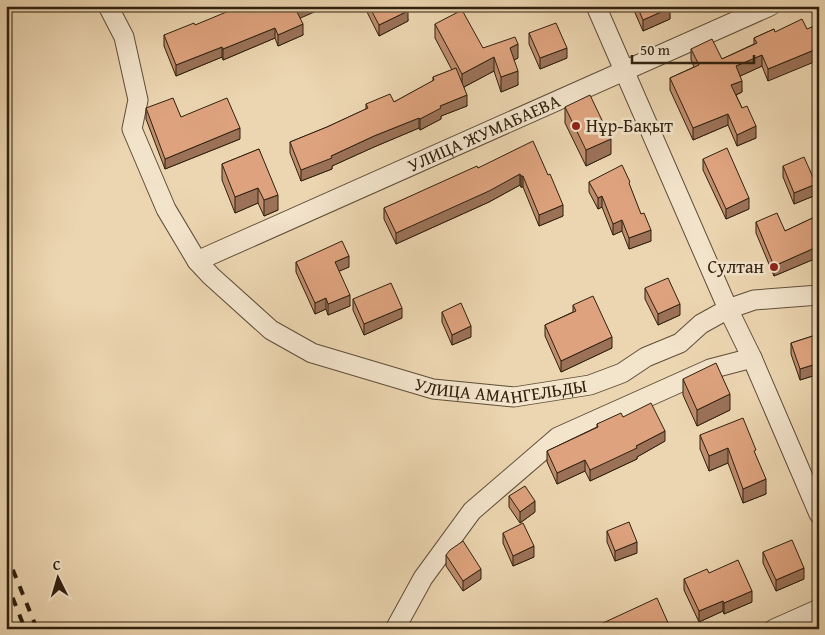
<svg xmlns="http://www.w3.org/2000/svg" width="825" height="635" font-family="'Gentium Book Plus',serif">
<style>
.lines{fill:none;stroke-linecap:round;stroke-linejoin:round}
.minor-casing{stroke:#5f4e38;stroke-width:21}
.minor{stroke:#f3e4cc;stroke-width:19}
.rail{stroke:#30210f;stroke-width:4;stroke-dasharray:9 9;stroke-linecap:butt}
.wall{fill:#bf8c6c;stroke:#30210f}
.shaded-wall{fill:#9b7258;stroke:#30210f}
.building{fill:#dea37e;stroke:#30210f}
.poi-dot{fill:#8f2418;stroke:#f3e4cc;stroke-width:2}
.labels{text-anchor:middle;stroke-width:5;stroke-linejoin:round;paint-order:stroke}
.poi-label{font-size:18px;fill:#30210f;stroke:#f3e4cc;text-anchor:start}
.street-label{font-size:18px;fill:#30210f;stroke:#f3e4cc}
</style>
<rect width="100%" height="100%" fill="#ecd6b1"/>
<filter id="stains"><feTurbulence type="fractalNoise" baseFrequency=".004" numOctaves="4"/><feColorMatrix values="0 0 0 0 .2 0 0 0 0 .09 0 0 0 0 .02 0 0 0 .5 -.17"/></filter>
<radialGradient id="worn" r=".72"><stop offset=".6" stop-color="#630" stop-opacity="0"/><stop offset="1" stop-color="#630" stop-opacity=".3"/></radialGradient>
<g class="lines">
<defs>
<g id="minor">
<path id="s1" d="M108,6L124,37L138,100L132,129L166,209L197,261L211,276L271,330L312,353L433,389L514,397L590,385L622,373L646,357L680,343L701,324L728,309L754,300L819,295"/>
<path d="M596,6L728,309L752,358L819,514"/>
<path id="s2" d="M197,261L770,6"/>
<path d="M395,629L423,578L472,511L558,437L710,369L752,358"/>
<path d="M774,629L819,609"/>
</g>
</defs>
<use href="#minor" class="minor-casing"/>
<use href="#minor" class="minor"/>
<g class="rail">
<path d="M6,553L37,629"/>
<path d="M6,581L25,629"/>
</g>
</g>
<g class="wall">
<path d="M364,6H406L408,21L379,36Z"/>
<path d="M632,6H669L670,19L643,31Z"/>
<path d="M300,19L303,35L278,46L275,38L223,60L222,57L176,76L164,46V35Z"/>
<path d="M435,24L483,48L518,58L514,60L518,85L501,92L494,71L464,87L467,106L441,116V119L420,130L419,128L374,147L332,166V169L301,181L290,153V142L327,127L366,109V104L394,102L433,81V77L452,70L435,38Z"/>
<path d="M774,29L768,81L762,66L740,76L742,92L736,95L756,138L737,146L728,125L693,140L670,90V78L694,67L691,60V49L722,59L754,44V38Z"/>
<path d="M529,33L567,58L540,69L529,44Z"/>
<path d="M565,107L611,154L586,166L565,123Z"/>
<path d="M146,108L181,117L240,139L165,169L146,119Z"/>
<path d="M259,149L278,210L264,216L258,203L235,213L222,180V164Z"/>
<path d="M703,159L749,209L726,219L703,170Z"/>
<path d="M783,166L816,195L794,204L783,177Z"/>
<path d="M478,168L548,175L563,216L539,226L523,187H521L520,185L489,202L396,244L384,219V208Z"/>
<path d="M589,182L630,187L651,241L629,249L622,231L613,235L602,207L598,209L589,192Z"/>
<path d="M819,215V257L774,276L756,233V222L785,231Z"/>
<path d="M296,262L349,267L339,271L350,306L328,315L326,309L315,314L296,272Z"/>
<path d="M645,288L680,315L658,325L645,299Z"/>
<path d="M353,299L402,318L364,335L353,310Z"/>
<path d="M573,305L612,348L561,372L545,336V325L573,312Z"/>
<path d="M442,312L471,337L452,345L442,322Z"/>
<path d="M819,334V374L800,380L791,354V343Z"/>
<path d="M683,379L730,410L697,426L683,395Z"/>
<path d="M623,417L665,441L637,457V459L590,481L585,471L557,484L547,462V451L597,427V424Z"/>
<path d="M700,435L756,456L766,494L743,503L728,463L709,471L700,449Z"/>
<path d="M509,496L535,512L520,523L509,507Z"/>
<path d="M607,531L637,553L615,561L607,542Z"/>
<path d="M503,533L534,557L513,566L503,543Z"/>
<path d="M763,552L804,579L776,591L763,563Z"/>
<path d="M446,555L481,579L463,591L446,566Z"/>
<path d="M709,573L752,602L724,614L723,611L699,622L684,590V579Z"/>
</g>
<g class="shaded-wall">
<path d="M304,6H328L296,20V10Z"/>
<path d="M670,8V19L643,31V20Z"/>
<path d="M408,11V21L379,36V25Z"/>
<path d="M303,24V35L278,46V35Z"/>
<path d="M275,28V38L223,60V49Z"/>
<path d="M518,44V58L510,62V48Z"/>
<path d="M222,47V57L176,76V65Z"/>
<path d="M567,48V58L540,69V58Z"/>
<path d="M819,48V60L768,81V69Z"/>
<path d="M762,55V66L736,78V66Z"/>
<path d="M494,57V71L462,88V74Z"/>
<path d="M518,71V85L501,92V77Z"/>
<path d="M742,81V92L731,97V85Z"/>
<path d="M467,95V106L441,116V119L420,130V119L440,106Z"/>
<path d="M728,114V125L693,140V128Z"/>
<path d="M419,118V128L374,147L332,166V169L301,181V170L374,136Z"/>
<path d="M756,126V138L737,146V135Z"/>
<path d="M240,128V139L165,169V159Z"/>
<path d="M611,139V154L586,166V150Z"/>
<path d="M520,174V185L489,202L396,244V233Z"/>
<rect x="521" y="176" width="2" height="11"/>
<path d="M816,184V195L794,204V193Z"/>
<path d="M258,188V203L235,213V197Z"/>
<path d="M278,195V210L264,216V200Z"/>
<path d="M602,196V207L598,209V198Z"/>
<path d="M749,198V209L726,219V209Z"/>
<path d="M563,205V216L539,226V215Z"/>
<path d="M622,220V231L613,235V224Z"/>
<path d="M651,230V241L629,249V238Z"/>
<path d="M819,246V257L774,276V266Z"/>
<path d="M349,256V267L335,273V262Z"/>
<path d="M350,295V306L328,315V304Z"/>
<path d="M326,298V309L315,314V303Z"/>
<path d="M680,304V315L658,325V314Z"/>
<path d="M402,308V318L364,335V324Z"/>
<path d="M471,326V337L452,345V335Z"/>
<path d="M612,337V348L561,372V361Z"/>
<path d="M819,363V374L800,380V369Z"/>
<path d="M730,394V410L697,426V410Z"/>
<path d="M665,431V441L637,457V459L590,481V470Z"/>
<path d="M728,448V463L709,471V456Z"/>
<path d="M585,460V471L557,484V473Z"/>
<path d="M766,479V494L743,503V489Z"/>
<path d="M535,501V512L520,523V512Z"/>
<path d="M637,542V553L615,561V551Z"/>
<path d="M534,546V557L513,566V556Z"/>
<path d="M804,568V579L776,591V580Z"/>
<path d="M481,569V579L463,591V581Z"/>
<path d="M752,591V602L724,614V603Z"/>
<path d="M723,601V611L699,622V611Z"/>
<path d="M669,625V629H661Z"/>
</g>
<g class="building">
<path d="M241,6H304L296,10L303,24L278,35L275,28L223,49L222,47L176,65L164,35L194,23L195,25Z"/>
<path d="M369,6H406L408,11L379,25Z"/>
<path d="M637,6H669L670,8L643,20Z"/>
<path d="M462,10L483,48L515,37L518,44L510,48L518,71L501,77L494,57L462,74L435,24Z"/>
<path d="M802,19L807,29L819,24V48L768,69L762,55L736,66L742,81L731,85L742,108L747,106L756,126L737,135L728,114L693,128L670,78L699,65L691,49L712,39L722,59L757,43L754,38L774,29L775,32Z"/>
<path d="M556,23L567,48L540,58L529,33Z"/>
<path d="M456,68L467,95L440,106L441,108L420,119L419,118L374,136L331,156L332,158L301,170L290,142L327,127L368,108L366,104L390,94L394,102L434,80L433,77Z"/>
<path d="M590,95L611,139L586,150L565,107Z"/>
<path d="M173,98L181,117L227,98L240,128L165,159L146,108Z"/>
<path d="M533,141L548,175L550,174L563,205L539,215L523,176H521L520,174L489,191L396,233L384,208L477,166L478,168Z"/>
<path d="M727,148L749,198L726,209L703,159Z"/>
<path d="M259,149L278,195L264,200L258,188L235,197L222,164Z"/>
<path d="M804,157L816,184L794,193L783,166Z"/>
<path d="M622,165L630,182L629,183L641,214L644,213L651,230L629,238L622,220L613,224L602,196L598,198L589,182Z"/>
<path d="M777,213L785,231L819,215V246L774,266L756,222Z"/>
<path d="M342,241L349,256L335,262L350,295L328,304L326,298L315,303L296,262Z"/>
<path d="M668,278L680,304L658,314L645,288Z"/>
<path d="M391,283L402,308L364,324L353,299Z"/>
<path d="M593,296L612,337L561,361L545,325L576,311L573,305Z"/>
<path d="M461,303L471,326L452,335L442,312Z"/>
<path d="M819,334V363L800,369L791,343Z"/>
<path d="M716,363L730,394L697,410L683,379Z"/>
<path d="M651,403L665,431L636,446L637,448L590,470L585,460L557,473L547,451L598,427L597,424L621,413L623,417Z"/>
<path d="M743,418L756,450L754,451L766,479L743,489L728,448L709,456L700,435Z"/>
<path d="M525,486L535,501L520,512L509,496Z"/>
<path d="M629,522L637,542L615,551L607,531Z"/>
<path d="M523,523L534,546L513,556L503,533Z"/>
<path d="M792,540L804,568L776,580L763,552Z"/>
<path d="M463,541L481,569L463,581L446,555L450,550Z"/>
<path d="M738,560L752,591L724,603L723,601L699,611L684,579L707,569L709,573Z"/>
<path d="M657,598L669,625L661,629H590Z"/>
<path d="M435,623L438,629H423Z"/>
<path d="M538,624L541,629H526Z"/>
</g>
<g class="poi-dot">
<circle cx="576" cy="126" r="5"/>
<circle cx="774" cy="267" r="5"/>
</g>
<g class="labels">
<g class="poi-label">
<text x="586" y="132">Нұр-Бақыт</text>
<text x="764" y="273" text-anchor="end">Султан</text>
</g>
<g class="street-label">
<text dy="6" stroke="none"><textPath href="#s2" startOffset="314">УЛИЦА ЖУМАБАЕВА</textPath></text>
<text dy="6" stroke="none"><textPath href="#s1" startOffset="619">УЛИЦА АМАНГЕЛЬДЫ</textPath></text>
</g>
</g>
<rect width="825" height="635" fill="none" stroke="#ecd6b1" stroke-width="25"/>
<rect x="8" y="8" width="810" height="620" fill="none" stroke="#30210f" stroke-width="2.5"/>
<rect x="12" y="12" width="800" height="610" fill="none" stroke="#30210f"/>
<g transform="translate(58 578) rotate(355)" stroke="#f3e4cc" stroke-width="4" paint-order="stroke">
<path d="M0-4L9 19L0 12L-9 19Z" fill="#30210f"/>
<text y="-8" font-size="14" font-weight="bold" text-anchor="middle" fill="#30210f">С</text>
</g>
<path d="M632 55v8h122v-8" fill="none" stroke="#30210f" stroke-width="2.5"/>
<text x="640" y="55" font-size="15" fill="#30210f" stroke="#f3e4cc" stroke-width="4" paint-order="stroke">50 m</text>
<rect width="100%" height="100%" filter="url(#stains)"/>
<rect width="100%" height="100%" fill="url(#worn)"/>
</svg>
